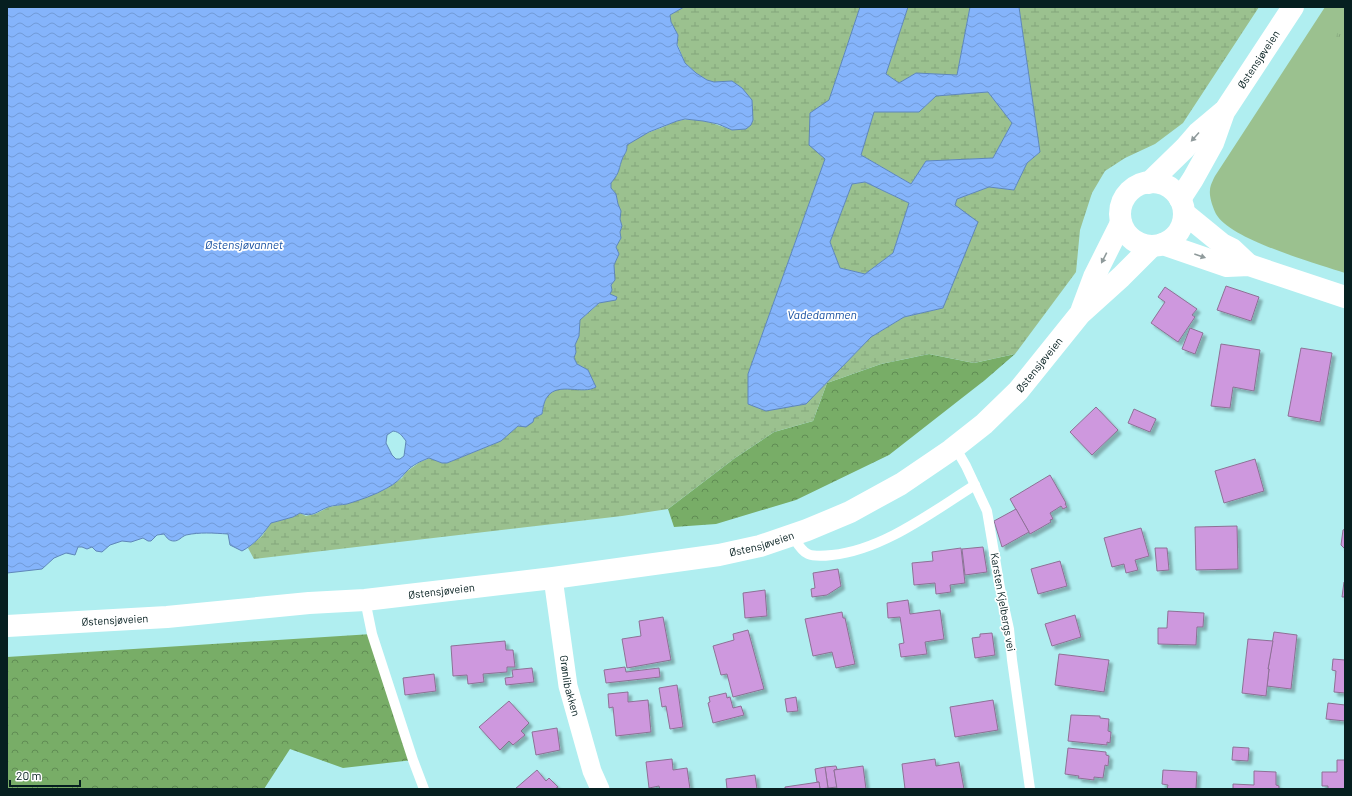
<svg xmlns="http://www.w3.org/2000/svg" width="1352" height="796" font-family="Barlow,sans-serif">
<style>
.grass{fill:#9bc18f}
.forest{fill:url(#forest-crowns)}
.wetland{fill:url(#wetland-marsh)}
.park{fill:url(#park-tufts)}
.water{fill:url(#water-waves);stroke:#5f87b9;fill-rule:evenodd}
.building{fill:#ce98de;stroke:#8d7195;filter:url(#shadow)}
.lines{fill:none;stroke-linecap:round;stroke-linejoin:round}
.service{stroke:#fff;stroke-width:10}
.minor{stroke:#fff;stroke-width:19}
.tertiary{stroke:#fff;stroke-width:22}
.secondary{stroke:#fff;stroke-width:22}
.oneway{fill:#8f9a9b}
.labels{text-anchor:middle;stroke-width:3.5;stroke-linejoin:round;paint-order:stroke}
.street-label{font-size:11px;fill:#061f20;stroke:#fff}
.water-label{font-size:12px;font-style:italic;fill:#1750a1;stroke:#fff}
</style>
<defs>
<pattern id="forest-crowns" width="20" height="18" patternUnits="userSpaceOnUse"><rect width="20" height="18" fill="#78ad67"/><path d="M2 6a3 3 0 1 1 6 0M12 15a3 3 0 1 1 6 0" fill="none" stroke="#608c54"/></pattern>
<pattern id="wetland-marsh" width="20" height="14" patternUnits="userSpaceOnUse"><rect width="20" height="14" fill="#9bc18f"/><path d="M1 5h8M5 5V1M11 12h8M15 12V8" fill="none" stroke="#84a57b"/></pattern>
<pattern id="park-tufts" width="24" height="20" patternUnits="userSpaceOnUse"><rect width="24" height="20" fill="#9bc18f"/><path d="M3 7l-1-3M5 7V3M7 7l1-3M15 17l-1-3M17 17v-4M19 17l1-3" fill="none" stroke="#84a57b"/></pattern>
<pattern id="water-waves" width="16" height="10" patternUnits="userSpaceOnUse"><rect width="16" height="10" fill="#85b4fb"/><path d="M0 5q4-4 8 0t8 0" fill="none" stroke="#719ad7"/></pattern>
<filter id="shadow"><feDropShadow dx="3.5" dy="3.5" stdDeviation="1" flood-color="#0004"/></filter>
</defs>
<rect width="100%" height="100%" fill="#b0eef0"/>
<path class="grass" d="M1325,7H1345V273C1315,263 1231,240 1216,214C1213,208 1209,197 1210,190C1210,186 1213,180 1215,176Z"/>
<g class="forest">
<path d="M929,354L974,363L1015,354L985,380L889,455L796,500L716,524L674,527L668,509L735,458L774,432L813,421L827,383L881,364Z"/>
<path d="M372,634L413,760L343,768L290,749L264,789H7V657Z"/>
</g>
<g class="wetland">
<path d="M684,7H860L829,100L825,159L748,374L806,404L871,337L904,317L943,308L955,205L957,199L989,187L1014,190L1027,163L1040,152L1019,7H1259L1183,123L1155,144L1125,158L1105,171L1092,193L1080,230L1076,272L1015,354L974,363L929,354L881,364L827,383L813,421L774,432L735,458L668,509L622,516L254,559L248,548L262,536L271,523L293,517L300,513L306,516L315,514L329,507L346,504L386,489L402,478L406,472L420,462L430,458L442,463H447L501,441L518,426L542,414C543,408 544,400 548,396C558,382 583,395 595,387L588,370L577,364L574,358L576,352L575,345L579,336L580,320L610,294L614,265L619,254L616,247L621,238L620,232L622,226L620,219L621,211L618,204L616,194L611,188V183C621,171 618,169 623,157C626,152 627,151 627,145C637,137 649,132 661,128C666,126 672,122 678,121C695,116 716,124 732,130L753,120L752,114V107L742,88L732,81L714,82L707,80L696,73L685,63L677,43L678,35L671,22L670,15C675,12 679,10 684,7Z"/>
<path d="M908,7H970L957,75L916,73L899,83L886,74Z"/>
<path d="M988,92L1012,123L993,158L926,161L911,184L861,155L874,112H919L936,96Z"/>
<path d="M865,182L909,203L893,253L865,274L840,268L830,242L852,184Z"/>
</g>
<path class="park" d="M1345,10V51H1343L1335,42L1342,14Z"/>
<g class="water">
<path d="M7,7H684C679,10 675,12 670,15L671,22L678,35L677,45L685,63L696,73L707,80L714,82L732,81L742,88L752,100L753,120L751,125L746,129L732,130L718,124L703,121L685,119L677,121L649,132L627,145C627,151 626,152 623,157C618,169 621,171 611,183V188L616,194L618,204L621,211L620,219L622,226L620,232L621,238L616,247L619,254L614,265L615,280L611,285L612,290L610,294L617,297L616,300L599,303L580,320L579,336L575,345L576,352L574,358L577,364L588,370L596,387C583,395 558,382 548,396C544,400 543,408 542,414L534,418L533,422L526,427L518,426L501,441L447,463H442L429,458C421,461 412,465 406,472C400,479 395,484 387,488C375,495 360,500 347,504C341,505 334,505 328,507C317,511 313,518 300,513L293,517L271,523C263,534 255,544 242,551L230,545L228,534C213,533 200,532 186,535C181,537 179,541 174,541C169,541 167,538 164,534L157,535L151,541H148L143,538L131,542L122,541L110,545L102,552L96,551L92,547L87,549L82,547H78L75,555L66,553L54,558L42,569L7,573ZM393,431C400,432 402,436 406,441L404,456L400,459H396L392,455L386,443L387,435Z"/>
<path d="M860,7H908L886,74L899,83L916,73L957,75L970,7H1019L1040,152L1027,163L1014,190L989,187L957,199L955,205L978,222L943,308L904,317L871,337L806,404L766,411L748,404V374L825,159L809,145L810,113L829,100ZM988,92L1012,123L993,158L926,161L911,184L861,155L874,112H919L936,96ZM865,182L909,203L893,253L865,274L840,268L830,242L852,184Z"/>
</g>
<g class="building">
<path d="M1226,286L1259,297L1251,321L1217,310Z"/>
<path d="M1165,287L1197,309L1192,315L1195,317L1178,342L1151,323L1165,302L1158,297Z"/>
<path d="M1190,328L1203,333L1195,354L1182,349Z"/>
<path d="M1221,344L1260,350L1254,391L1233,387L1230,408L1211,406Z"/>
<path d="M1301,348L1332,353L1320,422L1288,416Z"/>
<path d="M1096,407L1118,430L1092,455L1070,432Z"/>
<path d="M1134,409L1156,419L1150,432L1128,423Z"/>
<path d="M1255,459L1264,491L1224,503L1215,471Z"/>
<path d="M1050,475L1066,503L1065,504L1067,507L1063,509L1061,506L1050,513L1053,519L1050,520L1051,522L1030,534L1010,499Z"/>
<path d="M1016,509L1029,532L1002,547L994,521Z"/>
<path d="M1237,526L1238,569L1196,570L1195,527Z"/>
<path d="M1141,528L1149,556L1135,560L1138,570L1126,573L1124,564L1112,567L1104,538Z"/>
<path d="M1345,529V549L1341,545L1343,530Z"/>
<path d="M983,547L987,572L965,575L962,549Z"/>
<path d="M961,548L965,583L950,585L951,592L936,594L935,583L914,585L912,563L933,561L932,552Z"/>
<path d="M1155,548H1167L1169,570L1157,571Z"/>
<path d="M1060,561L1067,586L1038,594L1031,569Z"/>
<path d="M838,569L841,586L827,595L812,597L811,589L815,588L813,573Z"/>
<path d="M1344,582H1345V597H1342Z"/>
<path d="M765,590L767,616L745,618L743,593Z"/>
<path d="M908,600L910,614L940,610L944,639L925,642L927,654L901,657L899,644L904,643L900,617L888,618L887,603Z"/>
<path d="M1168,611L1204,613L1203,627H1197L1196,645L1158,644V628H1167Z"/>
<path d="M842,612L843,618H845L855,664L836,668L832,652L813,656L805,619Z"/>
<path d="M1075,615L1081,637L1052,646L1045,624Z"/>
<path d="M663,617L671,660L627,668L622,639L641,636L639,621Z"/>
<path d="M748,630L764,689L733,697L727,674L721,675L713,646L734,640L733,634Z"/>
<path d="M1274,632L1297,635L1291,689L1267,686L1269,669H1268Z"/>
<path d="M992,633L995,655L975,658L972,638L980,637V634Z"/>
<path d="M1248,639L1273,641L1268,669H1269L1266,696L1242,693Z"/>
<path d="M505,641L506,650H513L515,667H507V672L483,674L484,682L468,684L467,675L453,676L451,646Z"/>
<path d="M1059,654L1109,660L1104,692L1055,685Z"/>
<path d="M1333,659L1345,660V693L1334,692L1336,671L1332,670Z"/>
<path d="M625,667L626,672L659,668L660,677L606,683L604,670Z"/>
<path d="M532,668L534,682L506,685L505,678L513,677L512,670Z"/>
<path d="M434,674L436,691L405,695L403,678Z"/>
<path d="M677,685L683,727L670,729L666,706L662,707L659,688Z"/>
<path d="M628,692V702L648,700L651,732L616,736L613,707L609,708L608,694Z"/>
<path d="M726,693L727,698L730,697L733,708L741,706L744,715L713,723L708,703L710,702L709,697Z"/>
<path d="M796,697L798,711L787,712L785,699Z"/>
<path d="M993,700L998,730L955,737L950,707Z"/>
<path d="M509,701L529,723L521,731L525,735L513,745L509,741L500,750L479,727Z"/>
<path d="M1328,703L1345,705V721L1326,719Z"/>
<path d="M1071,715L1100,716V718L1109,719L1108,731L1111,732L1110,743L1107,742V745L1068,741Z"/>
<path d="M557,728L560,750L536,755L532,732Z"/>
<path d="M1233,747L1249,748L1248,761L1232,760Z"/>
<path d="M1068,748L1106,752V755L1109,756L1108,766L1105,765L1103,778L1094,777V780L1078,778L1079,776L1065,774Z"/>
<path d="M672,759L673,770L687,768L690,789H660L659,786L649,788L646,762Z"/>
<path d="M935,759L936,766L959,762L964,789H905L902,764Z"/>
<path d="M1337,760H1345V789H1328V786H1322V772H1337Z"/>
<path d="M836,766L837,769L834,770L837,787L828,788L825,767Z"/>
<path d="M863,766L866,789H837L834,770Z"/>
<path d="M825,767L828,788L820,789L819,782H817L815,769Z"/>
<path d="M537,770L546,781L549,778L558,787L555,789H515Z"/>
<path d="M1163,770L1197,772L1196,789H1167L1168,785L1162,784Z"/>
<path d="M1254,771L1276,772V785L1279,786V789H1233V784L1254,785Z"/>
<path d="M755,775L757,789H727L726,779Z"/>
<path d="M819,782L820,789H785V787Z"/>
</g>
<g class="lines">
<g class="service">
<path d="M955,447L966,466L987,511L1000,588L1009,629L1012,660L1030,789"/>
<path d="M792,535C796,541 801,551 808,554C815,557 824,556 832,555C883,550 932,512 975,485"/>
<path d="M365,600L372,634L413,760L424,789"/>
</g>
<path class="minor" id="s1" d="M553,578L568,686L592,771L600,789"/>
<g class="tertiary">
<path d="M1184,213L1222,244L1232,249L1249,265"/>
<path d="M1163,244L1227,266L1249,265L1345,297"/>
</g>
<g class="secondary">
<circle cx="1152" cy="214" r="32"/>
<path d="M1149,183L1185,148L1198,133L1223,112"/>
<path id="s2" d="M1180,199L1193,179L1213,143L1224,112L1293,7"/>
<path d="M1082,309L1094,277L1121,223"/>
<path id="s3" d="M7,626L167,617L309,603L365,600L553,578L719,555L760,546L807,530L850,512L901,484L951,450L984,424L1018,391L1080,314L1121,277L1152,246"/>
</g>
</g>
<defs><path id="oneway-solid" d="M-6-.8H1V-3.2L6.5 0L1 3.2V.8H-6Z"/></defs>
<g class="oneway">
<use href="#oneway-solid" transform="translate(1195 137) rotate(132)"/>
<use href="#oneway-solid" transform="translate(1200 256) rotate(19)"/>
<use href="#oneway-solid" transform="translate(1104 258) rotate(117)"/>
</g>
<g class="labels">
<g class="street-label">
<text dy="4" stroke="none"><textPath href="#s2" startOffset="161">Østensjøveien</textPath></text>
<text dy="4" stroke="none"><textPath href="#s3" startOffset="1096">Østensjøveien</textPath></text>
<text dy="4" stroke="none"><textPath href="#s3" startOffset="760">Østensjøveien</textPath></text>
<text dy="4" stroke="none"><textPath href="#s3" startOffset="436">Østensjøveien</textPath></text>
<text transform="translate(1003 602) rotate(80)" y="4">Karsten Kjelbergs vei</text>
<text dy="4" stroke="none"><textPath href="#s3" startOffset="108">Østensjøveien</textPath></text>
<text dy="4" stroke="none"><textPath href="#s1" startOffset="109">Grønlibakken</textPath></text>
</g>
<g class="water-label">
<text x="244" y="249">Østensjøvannet</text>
<text x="822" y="319">Vadedammen</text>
</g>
</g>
<rect width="1352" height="796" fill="none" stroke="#061f20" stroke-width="16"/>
<path d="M10 780v6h70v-6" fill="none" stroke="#061f20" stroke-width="2"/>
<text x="16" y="780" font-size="12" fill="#061f20" stroke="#ffffff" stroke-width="3" paint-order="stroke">20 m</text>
</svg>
